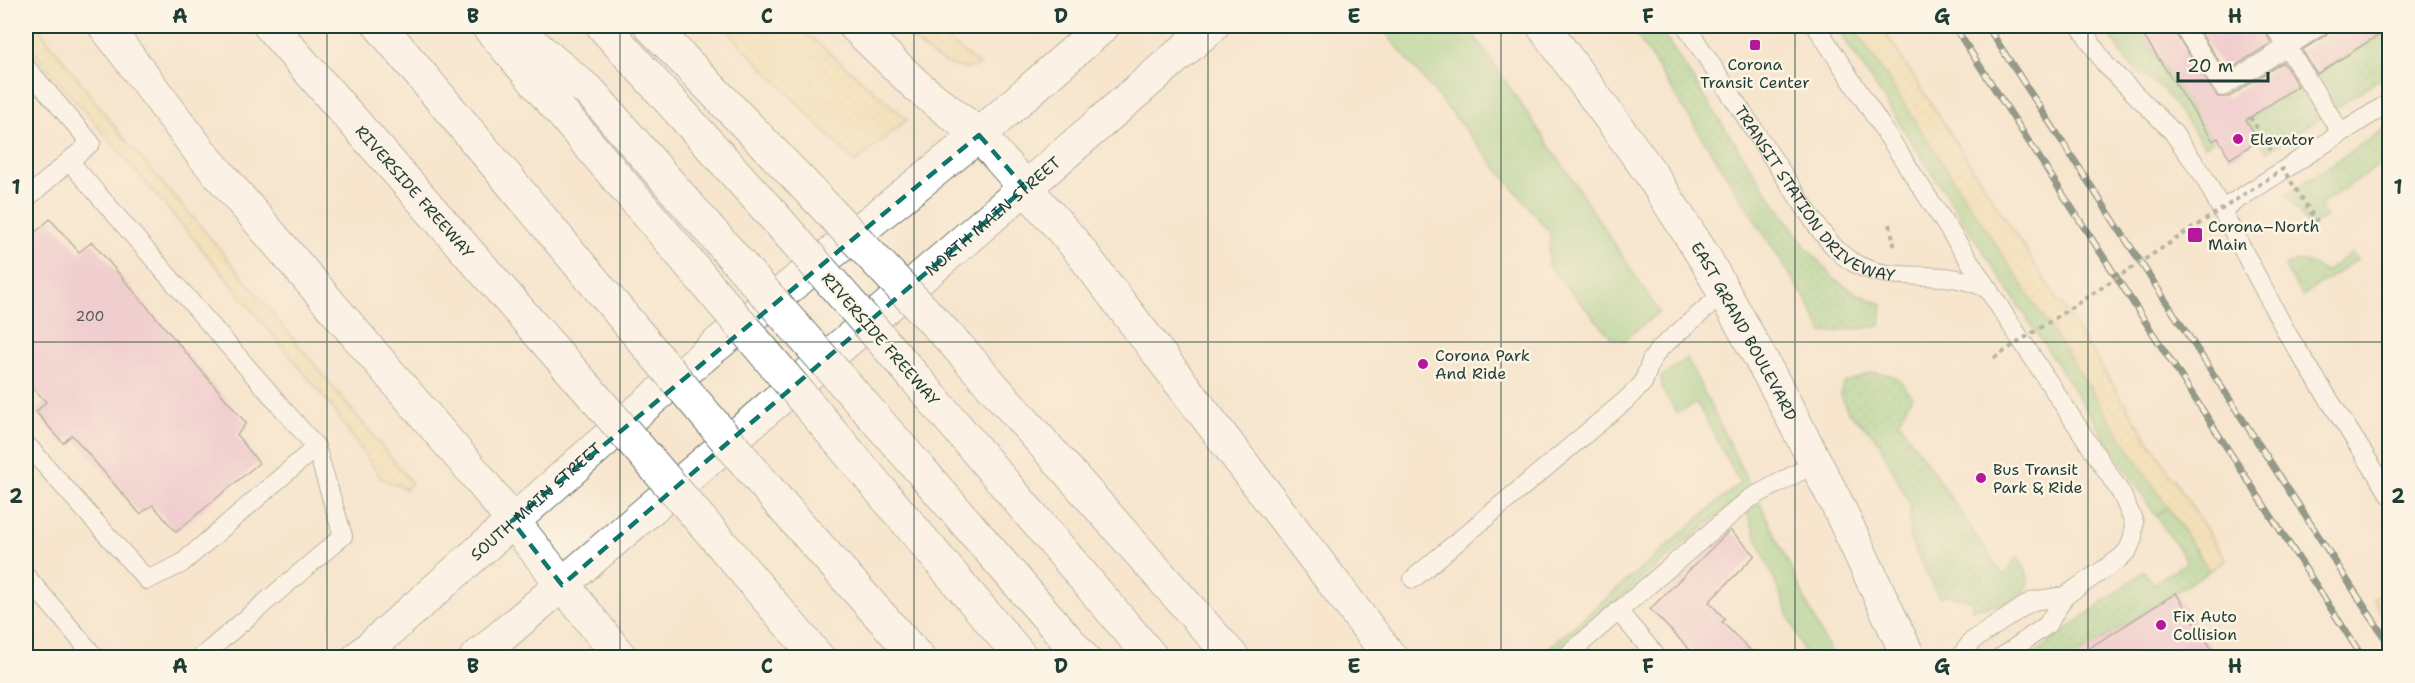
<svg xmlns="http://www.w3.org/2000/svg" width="2415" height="683" font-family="'Shantell Sans',sans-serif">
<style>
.grass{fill:#93d085;stroke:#59865c;stroke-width:1.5}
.sand{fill:url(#sand-dots);stroke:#868c69;stroke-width:1.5}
.park{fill:url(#park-dots);stroke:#59865c;stroke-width:1.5}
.building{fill:#e7b0d0}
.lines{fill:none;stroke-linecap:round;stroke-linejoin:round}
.service-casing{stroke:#6b786a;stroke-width:20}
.primary-casing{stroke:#6b786a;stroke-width:35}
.motorway-casing{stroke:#6b786a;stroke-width:35}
.path{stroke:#6b786a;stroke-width:4;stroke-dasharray:4.5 4.5;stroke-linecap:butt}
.service{stroke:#fff;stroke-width:18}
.primary{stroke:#fff;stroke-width:33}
.motorway{stroke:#fff;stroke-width:33}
.rail-casing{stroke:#1f3d34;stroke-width:7}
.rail{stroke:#fcf5e5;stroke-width:4.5;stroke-dasharray:14;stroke-linecap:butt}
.motorway-bridge-casing{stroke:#6b786a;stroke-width:35;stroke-linecap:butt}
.path-bridge{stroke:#6b786a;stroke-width:4;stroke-dasharray:4.5 4.5;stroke-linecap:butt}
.motorway-bridge{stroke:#fff;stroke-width:33}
.marked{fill:none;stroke:#0f766e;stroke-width:4.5;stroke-dasharray:12 8;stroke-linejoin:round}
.grid{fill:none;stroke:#1f3d34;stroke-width:1.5;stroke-opacity:0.55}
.poi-dot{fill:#b5179e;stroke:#fcf5e5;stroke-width:2}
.labels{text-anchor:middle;stroke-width:5;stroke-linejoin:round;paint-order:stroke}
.number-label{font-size:14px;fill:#515a5b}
.poi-label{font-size:16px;fill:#1f3d34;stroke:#fcf5e5;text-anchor:start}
.street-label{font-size:16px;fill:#1f3d34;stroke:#fcf5e5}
.neatline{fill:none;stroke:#1f3d34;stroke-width:2}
.grid-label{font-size:20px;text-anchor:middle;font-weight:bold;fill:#1f3d34}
</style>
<defs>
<pattern id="sand-dots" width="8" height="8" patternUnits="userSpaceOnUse" patternTransform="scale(1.5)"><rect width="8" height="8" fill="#eeda9e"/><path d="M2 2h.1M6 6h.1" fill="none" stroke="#ccbc89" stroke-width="1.8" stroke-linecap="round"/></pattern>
<pattern id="park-dots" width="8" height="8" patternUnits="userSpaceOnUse" patternTransform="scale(1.5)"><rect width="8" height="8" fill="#93d085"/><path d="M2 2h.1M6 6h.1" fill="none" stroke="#77aa6e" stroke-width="1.8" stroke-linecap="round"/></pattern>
</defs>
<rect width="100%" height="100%" fill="#fcf5e5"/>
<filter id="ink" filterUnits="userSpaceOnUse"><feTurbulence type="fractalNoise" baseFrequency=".0167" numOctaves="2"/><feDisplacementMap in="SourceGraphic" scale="12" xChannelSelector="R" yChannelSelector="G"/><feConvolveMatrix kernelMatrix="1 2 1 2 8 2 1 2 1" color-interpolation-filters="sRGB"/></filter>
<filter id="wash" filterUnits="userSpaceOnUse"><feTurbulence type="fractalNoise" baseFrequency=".008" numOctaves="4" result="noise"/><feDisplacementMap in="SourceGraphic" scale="24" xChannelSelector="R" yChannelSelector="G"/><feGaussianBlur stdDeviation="1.35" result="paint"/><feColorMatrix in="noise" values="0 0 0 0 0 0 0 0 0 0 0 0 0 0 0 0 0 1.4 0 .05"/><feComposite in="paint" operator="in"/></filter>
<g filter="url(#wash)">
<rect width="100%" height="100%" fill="#f7e5cd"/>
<g class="grass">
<path d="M1380,26H1468L1570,176L1659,312L1624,340L1611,337L1548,265L1550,233Z"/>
<path d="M1836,26H1853L2168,507L2156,516Z"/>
<path d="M1687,358L1751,488L1549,657L1537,658L1740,483L1697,403L1677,413L1663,391L1661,377Z"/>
<path d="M1760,503L1832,657H1806L1746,511Z"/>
</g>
<g class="sand">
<path d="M26,26H37L119,132L218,247L412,483L406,489L382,479L328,402L192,237L26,43Z"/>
<path d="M723,26H798L907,119L855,163Z"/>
<path d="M897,26H929L980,65C950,79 918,43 897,26Z"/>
<path d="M1853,26H1881L2226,560L2209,571Z"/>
<path d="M2389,588V625L2373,599Z"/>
</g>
<g class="park">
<path d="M1631,26H1658L1765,189L1805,246L1835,280L1858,294L1882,304L1880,326L1823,333L1808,303Z"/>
<path d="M2104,26H2137L2213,141L2205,146L2163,90L2129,64Z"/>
<path d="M2389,28V73L2267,152L2246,120Z"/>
<path d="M2389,126V159L2320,205L2326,216L2309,228L2287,194Z"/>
<path d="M2352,253L2357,260L2302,296L2284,266C2300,257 2311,263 2325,272Z"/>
<path d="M1870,373C1895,373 1899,377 1912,396L1899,422L2004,576L2017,556C2050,599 2004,604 1972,609L1971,601L1946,594L1939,598L1910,540V505L1878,440L1848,412L1840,394L1844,383Z"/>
<path d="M2168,507L2209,571L2075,657L2029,658L2144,571L2153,584L2187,562L2156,516Z"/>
</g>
<g id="blocks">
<g class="building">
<path d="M2137,26H2172L2174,32L2218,97H2229L2283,62L2298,86L2246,120L2259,140L2230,159L2218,138L2213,141Z"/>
<path d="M2196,26H2263L2271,43L2226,72Z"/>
<path d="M2331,26H2390V28L2317,74L2302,50L2326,35Z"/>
<path d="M50,219L79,252L92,242L246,423L237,435L259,463L176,532L153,505L140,514L72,435L63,443L36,412L46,402L26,380V241Z"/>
<path d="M1730,530L1755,555L1709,602L1725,619L1722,622L1757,657H1697L1650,609Z"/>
<path d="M2176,593L2217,657H2075Z"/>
</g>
</g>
</g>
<g filter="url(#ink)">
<use href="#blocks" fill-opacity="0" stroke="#6b786a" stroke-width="1.5"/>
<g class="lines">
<defs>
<g id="service">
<path id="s1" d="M1686,26L1819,229C1830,242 1840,256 1856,264C1895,286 1946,265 1989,290"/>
<path d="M1816,26L2121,493L2134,522L2133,538L2128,550L2119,559L2065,596L2047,625L2000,658"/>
<path d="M2080,26L2105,64L2172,131L2203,175L2288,335L2390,495"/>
<path d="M2183,26L2223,87L2320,26"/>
<path d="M2274,26L2341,133"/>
<path d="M26,67L91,143L69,161L316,447L343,536L200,658"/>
<path d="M26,199L69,161"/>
<path d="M2221,210L2390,102"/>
<path d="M26,444L147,580L181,564L316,447"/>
<path d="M26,576L96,658"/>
<path d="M1413,579L1626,400L1643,383L1651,361L1659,349L1724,293"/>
<path d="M1618,611L1658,658"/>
<path d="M1564,658L1749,499L1816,463"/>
<path d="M1959,658L1972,641L2032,601L2065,596"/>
</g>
<g id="primary">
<path id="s2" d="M1543,26L1649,171L1706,260L1779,392L1837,504L1909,658"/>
<path id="s3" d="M358,658L630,418L714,347L979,135L1103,26"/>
<path id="s4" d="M476,658L951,252L1212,26"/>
</g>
<g id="motorway">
<path d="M105,26L201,153L477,476L621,658"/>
<path id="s5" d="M270,26L586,387"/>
<path d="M380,26L642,339"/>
<path d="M488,26L652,219"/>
<path d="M511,26L592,94L680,196"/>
<path d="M603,26L779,222"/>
<path d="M651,26L812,193"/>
<path d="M855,26L917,86L979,135L1074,243L1391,658"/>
<path d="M958,347L1233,658"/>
<path d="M916,379L1152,658"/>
<path d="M924,474L1083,658"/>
<path d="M887,498L1022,658"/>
<path d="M778,501L918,658"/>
<path d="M724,547L818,658"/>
</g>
</defs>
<use href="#service" class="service-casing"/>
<use href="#primary" class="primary-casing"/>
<use href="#motorway" class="motorway-casing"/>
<g class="path">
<path d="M2250,117L2271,150"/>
<path d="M1890,224L1895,250"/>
</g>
<use href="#service" class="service"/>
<use href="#primary" class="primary"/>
<use href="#motorway" class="motorway"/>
<defs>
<g id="rail">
<path d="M1954,26L2363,658"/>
<path d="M1987,26L2390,646"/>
</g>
</defs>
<use href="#rail" class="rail-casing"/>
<use href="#rail" class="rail"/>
<defs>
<g id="motorway-bridge">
<path d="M812,193L958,347"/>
<path d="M680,196L924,474"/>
<path d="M652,219L887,498"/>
<path d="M779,222L916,379"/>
<path d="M642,339L778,501"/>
<path d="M586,387L724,547"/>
</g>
</defs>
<use href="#motorway-bridge" class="motorway-bridge-casing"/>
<path class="path-bridge" d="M1994,358L2283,169L2317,222"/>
<use href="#motorway-bridge" class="motorway-bridge"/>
</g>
</g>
<path d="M0 0H2415V683H0ZM979,135L1025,188L562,585L512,521Z" fill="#f7e5cd" fill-opacity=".55" fill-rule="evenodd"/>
<path class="marked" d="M979,135L1025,188L562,585L512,521Z"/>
<path class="grid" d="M327,26V658M620,26V658M914,26V658M1208,26V658M1501,26V658M1795,26V658M2088,26V658M26,342H2390"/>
<g class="poi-dot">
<rect x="1749" y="39" width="12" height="12" rx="3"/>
<circle cx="2238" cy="139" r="6"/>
<rect x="2187" y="227" width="16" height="16" rx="3"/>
<circle cx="1423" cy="364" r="6"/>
<circle cx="1981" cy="478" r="6"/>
<circle cx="2161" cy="625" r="6"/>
</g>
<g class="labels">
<g class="number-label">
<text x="90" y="321">200</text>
</g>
<g class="poi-label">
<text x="1755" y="70" text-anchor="middle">Corona<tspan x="1755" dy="18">Transit Center</tspan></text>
<text x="2250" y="145">Elevator</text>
<text x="2208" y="232">Corona–North<tspan x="2208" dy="18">Main</tspan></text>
<text x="1435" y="361">Corona Park<tspan x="1435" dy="18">And Ride</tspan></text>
<text x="1993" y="475">Bus Transit<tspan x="1993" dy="18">Park &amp; Ride</tspan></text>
<text x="2173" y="622">Fix Auto<tspan x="2173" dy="18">Collision</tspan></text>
</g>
<g class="street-label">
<text dy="6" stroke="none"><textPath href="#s1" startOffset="216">TRANSIT STATION DRIVEWAY</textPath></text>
<text dy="6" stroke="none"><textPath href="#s5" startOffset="220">RIVERSIDE FREEWAY</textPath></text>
<text dy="6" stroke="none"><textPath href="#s4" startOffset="680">NORTH MAIN STREET</textPath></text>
<text dy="6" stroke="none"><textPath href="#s2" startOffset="366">EAST GRAND BOULEVARD</textPath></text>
<text transform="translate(881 339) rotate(49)" y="6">RIVERSIDE FREEWAY</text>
<text dy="6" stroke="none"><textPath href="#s3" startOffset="237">SOUTH MAIN STREET</textPath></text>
</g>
</g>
<rect width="2415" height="683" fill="none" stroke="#fcf5e5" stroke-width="66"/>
<path d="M2178 72v9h90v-9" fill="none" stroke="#1f3d34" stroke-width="3"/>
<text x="2187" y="72" font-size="18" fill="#1f3d34" stroke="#fcf5e5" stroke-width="4.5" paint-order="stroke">20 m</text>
<rect x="33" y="33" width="2349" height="617" class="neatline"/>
<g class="grid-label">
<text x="180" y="23">A</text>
<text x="473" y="23">B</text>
<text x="767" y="23">C</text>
<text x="1061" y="23">D</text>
<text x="1354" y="23">E</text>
<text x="1648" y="23">F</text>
<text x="1942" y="23">G</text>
<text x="2235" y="23">H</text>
<text x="16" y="194">1</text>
<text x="2398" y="194">1</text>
<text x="16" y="503">2</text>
<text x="2398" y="503">2</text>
<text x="180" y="673">A</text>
<text x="473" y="673">B</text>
<text x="767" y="673">C</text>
<text x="1061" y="673">D</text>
<text x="1354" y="673">E</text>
<text x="1648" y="673">F</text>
<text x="1942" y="673">G</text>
<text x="2235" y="673">H</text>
</g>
</svg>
